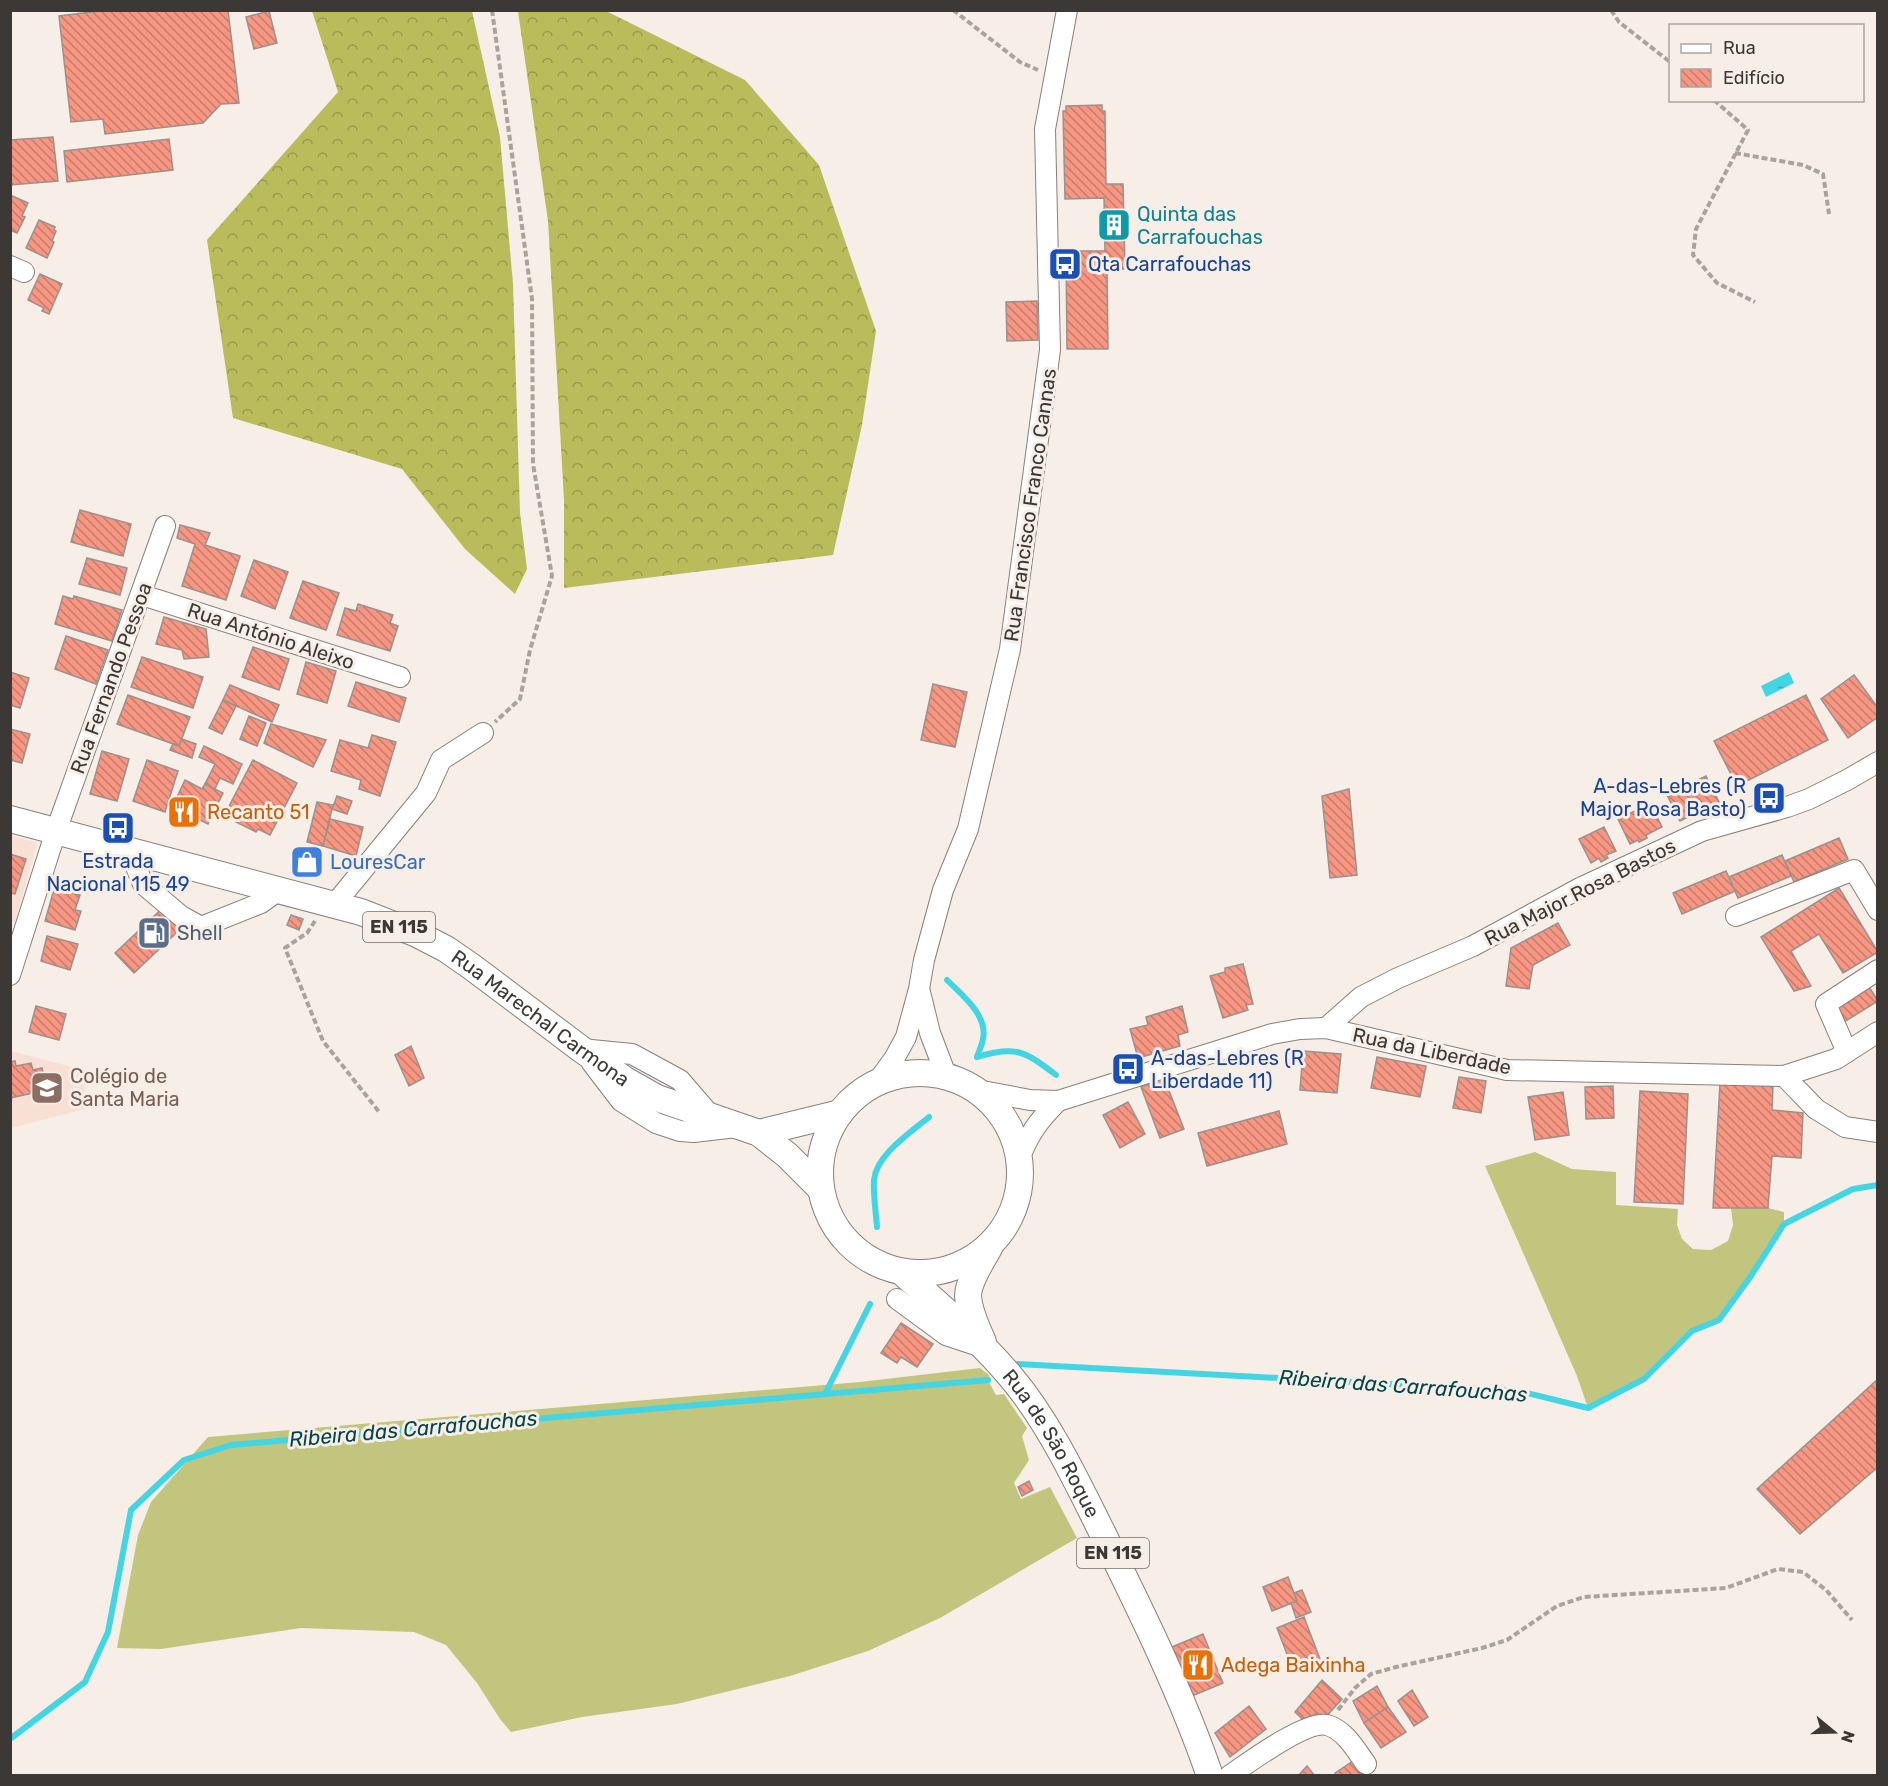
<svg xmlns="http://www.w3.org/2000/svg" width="1888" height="1786" font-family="Rubik,sans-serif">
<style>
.education{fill:#f8e0d5}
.grass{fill:#c2c57e}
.forest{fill:url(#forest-crowns)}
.water{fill:url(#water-ripples)}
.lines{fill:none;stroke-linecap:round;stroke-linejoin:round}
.stream{stroke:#43d5e3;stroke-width:6}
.building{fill:url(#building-back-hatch);stroke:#9c918e;stroke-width:1.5}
.minor-casing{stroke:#89807a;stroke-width:22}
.major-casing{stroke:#89807a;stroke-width:28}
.path{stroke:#a9a39d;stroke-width:4;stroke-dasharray:6 3;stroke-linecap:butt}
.minor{stroke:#fff;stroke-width:20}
.major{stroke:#fff;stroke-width:26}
.labels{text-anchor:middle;stroke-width:6;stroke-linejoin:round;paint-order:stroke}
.shield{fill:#f7eee7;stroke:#736f6a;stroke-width:1.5}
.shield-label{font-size:18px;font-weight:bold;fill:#3b3835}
.culture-label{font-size:20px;fill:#0d838f;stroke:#f7eee7;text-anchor:start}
.transit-label{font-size:20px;fill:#164399;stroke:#f7eee7;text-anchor:start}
.street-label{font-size:20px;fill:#3b3835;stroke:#f7eee7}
.food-label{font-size:20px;fill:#c56008;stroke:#f7eee7;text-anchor:start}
.shop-label{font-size:20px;fill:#366cbe;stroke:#f7eee7;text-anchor:start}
.service-label{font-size:20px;fill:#4e5e75;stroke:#f7eee7;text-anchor:start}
.education-label{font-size:20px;fill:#785e54;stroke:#f7eee7;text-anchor:start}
.water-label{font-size:21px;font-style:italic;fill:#01454b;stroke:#f7eee7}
</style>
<defs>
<pattern id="forest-crowns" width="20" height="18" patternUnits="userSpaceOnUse" patternTransform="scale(1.5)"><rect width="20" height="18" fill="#babc5b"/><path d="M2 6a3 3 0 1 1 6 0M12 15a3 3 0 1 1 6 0" fill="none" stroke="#989a4c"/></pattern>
<pattern id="water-ripples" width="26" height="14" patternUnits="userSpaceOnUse" patternTransform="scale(1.5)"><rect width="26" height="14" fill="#43d5e3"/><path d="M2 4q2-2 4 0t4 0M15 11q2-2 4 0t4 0" fill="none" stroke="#39aeb9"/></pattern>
<pattern id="building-back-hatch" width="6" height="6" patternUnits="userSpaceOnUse" patternTransform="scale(1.5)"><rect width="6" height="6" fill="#f79682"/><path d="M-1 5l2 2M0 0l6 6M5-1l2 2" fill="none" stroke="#c97b6b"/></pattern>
</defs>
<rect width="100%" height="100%" fill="#f7eee7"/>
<g class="education">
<path d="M10,835L37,843L15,922L11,921Z"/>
<path d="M11,1051L80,1069L89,1108L11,1128Z"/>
</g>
<g class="grass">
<path d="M1535,1152L1572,1169L1616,1172V1205L1678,1209L1677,1225L1682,1239L1693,1249L1711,1250L1728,1241L1733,1225L1731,1208H1768L1784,1212V1224L1751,1276L1719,1320L1692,1331L1644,1379L1588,1408L1577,1376L1485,1166Z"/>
<path d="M980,1368L989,1375L990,1384L996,1395L1004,1394L1027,1428L1022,1436L1029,1460L1014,1483L1021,1499L1050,1487L1077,1538L940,1618L868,1651L790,1676L677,1704L582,1717L511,1732L500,1719L477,1683L446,1645L414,1632L301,1628L161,1649L117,1648L138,1535L151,1502L208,1437L860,1382Z"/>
</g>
<g class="forest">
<path d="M312,11H472L500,137L513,284L520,513L527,569L515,594L465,549L402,469L233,418L207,240L338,92Z"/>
<path d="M518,11H606L745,80L819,165L876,331L862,425L833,555L564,588V500L548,221Z"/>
</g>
<path class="water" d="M1789,672L1794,683L1766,697L1761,686Z"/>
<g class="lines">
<g class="stream">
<path d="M947,980C962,995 988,1015 983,1039C982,1045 979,1051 977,1057"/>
<path d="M977,1057C1015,1045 1025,1051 1056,1075"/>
<path d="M877,1227C876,1212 873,1195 874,1180C876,1155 911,1132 929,1117"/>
<path d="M1018,1364L1519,1391L1588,1408L1644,1379L1692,1331L1719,1320L1751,1276L1784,1224L1853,1189L1878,1185"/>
<path d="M825,1394L870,1304"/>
<path d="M10,1739L85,1682L108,1632L131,1510L184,1460L231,1445L988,1380"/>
</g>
</g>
<g class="building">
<path d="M107,10H228L239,103L221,104L203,123L105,134L103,119L71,122L59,16Z"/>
<path d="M269,11L277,43L254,49L246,17Z"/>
<path d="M1102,105V111H1105L1106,184H1123L1125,269H1107L1108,349H1067L1066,251H1105L1104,198L1065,199L1063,111H1066V106Z"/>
<path d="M53,137L58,181L10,185V140Z"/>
<path d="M169,139L173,170L67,182L64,151Z"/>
<path d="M10,195L28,203L22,216L25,217L17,233L10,230Z"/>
<path d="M39,220L55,227L54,230L56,231L52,241L54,242L47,258L26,248Z"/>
<path d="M40,274L62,284L49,314L42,311L44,308L28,300Z"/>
<path d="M1037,301L1038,340L1007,341L1006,302Z"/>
<path d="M80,510L131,524L123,556L71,542Z"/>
<path d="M180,525L210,533L205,545L240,556L226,600L182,586L195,544L177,538Z"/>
<path d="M87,558L127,568L120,595L79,584Z"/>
<path d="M254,560L288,572L275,609L241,596Z"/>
<path d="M303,581L339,593L326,630L290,618Z"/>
<path d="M63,596L73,599L74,596L122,610L112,641L55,624Z"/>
<path d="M358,604L393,615L390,623L398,626L390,651L337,635L345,608L356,611Z"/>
<path d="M164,617L206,629L209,657L184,659L182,650L156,644Z"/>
<path d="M66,636L108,650L96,684L55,669Z"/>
<path d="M253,647L289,659L279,690L242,677Z"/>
<path d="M142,657L203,677L193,708L131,687Z"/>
<path d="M306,662L336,671L327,703L297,694Z"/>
<path d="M10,672L29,678L20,708L10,705Z"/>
<path d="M1854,675L1878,708V717L1848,738L1821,699Z"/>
<path d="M356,682L406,698L399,722L348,706Z"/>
<path d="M933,684L967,692L955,747L921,740Z"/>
<path d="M230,685L279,705L272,722L223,700Z"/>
<path d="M128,695L190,717L179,746L117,724Z"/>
<path d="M1806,695L1828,740L1737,786L1714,741Z"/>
<path d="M223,700L236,706L222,734L209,728Z"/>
<path d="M249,716L266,723L257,746L240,739Z"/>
<path d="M271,724L326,740L313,767L264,743Z"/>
<path d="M10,729L30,734L22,763L10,760Z"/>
<path d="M372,735L396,742L380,796L359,789L361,780L331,771L340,740L368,748Z"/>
<path d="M182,739L196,744L192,758L170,750L173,744L179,746Z"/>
<path d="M204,746L242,764L233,784L220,778L215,789L205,784L215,764L199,757Z"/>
<path d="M102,751L129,759L117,801L90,794Z"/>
<path d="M147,760L178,771L165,812L133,801Z"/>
<path d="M253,760L297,783L270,835L258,829L256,832L236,822L238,819L226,812Z"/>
<path d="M1706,776L1719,802L1680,821L1667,795Z"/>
<path d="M185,780L202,789L205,784L223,793L208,824L192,816L188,823L169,814Z"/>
<path d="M1349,789L1357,875L1330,878L1322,796Z"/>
<path d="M337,796L352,801L347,814L332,809Z"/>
<path d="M317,802L333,805L323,846L307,842Z"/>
<path d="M1641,808L1647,819L1656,815L1662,827L1646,835L1647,838L1639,842L1638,840L1630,844L1618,819Z"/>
<path d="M330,819L363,827L356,856L323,846Z"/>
<path d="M1604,827L1616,851L1606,855L1608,858L1601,862L1599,858L1591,863L1579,839Z"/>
<path d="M1839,838L1848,859L1794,882L1785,861Z"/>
<path d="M10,854L26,859L15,894L10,893Z"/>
<path d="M1782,855L1791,876L1738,898L1729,877Z"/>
<path d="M1726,871L1735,891L1682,914L1673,893Z"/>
<path d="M55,886L80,895L75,910L81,911L75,930L45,921Z"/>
<path d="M1839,888L1878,952L1843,973L1819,934L1791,951L1811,986L1794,991L1761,937Z"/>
<path d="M171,900L190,920L134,973L115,953Z"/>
<path d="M291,915L303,919L299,930L287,925Z"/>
<path d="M1558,923L1570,945L1533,965L1529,989L1506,986L1511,948Z"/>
<path d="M47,936L78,944L70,970L41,961Z"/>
<path d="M1243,964L1253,1004L1246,1005L1248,1010L1223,1018L1210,976L1225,972V968Z"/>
<path d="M1866,982L1878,1001L1844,1022L1832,1004Z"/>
<path d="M36,1006L66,1014L59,1040L29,1032Z"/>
<path d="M1182,1006L1188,1032L1178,1035L1180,1046L1138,1058L1130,1029L1148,1025L1146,1017Z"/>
<path d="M411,1046L424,1078L409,1086L395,1055Z"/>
<path d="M1303,1051L1341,1054L1337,1093L1300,1090Z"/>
<path d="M1377,1057L1426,1066L1420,1097L1371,1088Z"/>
<path d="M15,1061L16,1066L31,1063L33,1070L42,1068L47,1090L10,1098V1062Z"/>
<path d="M1459,1077L1486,1081L1481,1113L1453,1108Z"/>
<path d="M1164,1078L1184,1129L1160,1138L1141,1087Z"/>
<path d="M1720,1083L1773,1086L1772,1110L1803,1113L1801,1158L1772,1156L1768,1208H1713Z"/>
<path d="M1613,1086L1614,1118L1586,1119L1585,1087Z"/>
<path d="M1640,1091L1688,1094L1683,1204L1634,1202Z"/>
<path d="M1563,1092L1569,1135L1535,1140L1528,1097Z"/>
<path d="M1128,1102L1145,1134L1120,1148L1103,1115Z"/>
<path d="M1279,1111L1287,1144L1207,1166L1198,1133Z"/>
<path d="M901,1323L933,1344L917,1367L901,1357L897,1363L881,1353Z"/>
<path d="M1878,1379V1467L1800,1534L1757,1489Z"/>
<path d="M1029,1481L1033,1490L1022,1496L1018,1487Z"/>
<path d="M1288,1577L1297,1601L1272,1611L1263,1587Z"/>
<path d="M1302,1590L1311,1612L1296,1618L1291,1603L1297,1601L1294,1593Z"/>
<path d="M1304,1617L1320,1659L1293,1670L1277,1628Z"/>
<path d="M1203,1634L1223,1683L1192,1696L1172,1647Z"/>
<path d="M1322,1680L1342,1699L1323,1720L1315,1714L1307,1724L1295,1712Z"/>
<path d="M1377,1686L1388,1707L1364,1723L1353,1701Z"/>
<path d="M1412,1690L1428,1717L1414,1726L1398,1701Z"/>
<path d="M1249,1706L1266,1729L1230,1757L1215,1733Z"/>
<path d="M1388,1707L1406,1732L1381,1748L1364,1723Z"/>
<path d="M1353,1761L1362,1776H1336L1335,1773Z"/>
<path d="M1307,1766L1315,1776H1298Z"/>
</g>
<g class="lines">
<defs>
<g id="minor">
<path d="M10,266L24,272"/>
<path d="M142,595L400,677"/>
<path d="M129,850L143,884L181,916L201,927L261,903L279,890"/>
<path d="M334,905L426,793L441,760L483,733"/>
<path d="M1736,916L1854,870L1878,910"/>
<path d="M10,975L56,831L165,526"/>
<path d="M920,992L930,1033L946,1075"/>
<path d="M1326,1028L1361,997L1398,978L1473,946L1580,888L1702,831L1787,807L1809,799L1847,780L1878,762"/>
<path d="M581,1049L632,1054L680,1080L711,1116"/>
<path d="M1847,1052L1826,1004L1878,970"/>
<path d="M592,1063L621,1101L656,1123L680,1131L694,1132L736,1127"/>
<path d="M1784,1076L1816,1109L1845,1127L1878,1132"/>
<path d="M878,1081L894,1059L906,1037L919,989L924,960L943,890L968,829L1010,649L1050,350L1045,129L1067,10"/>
<path d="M977,1090L1030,1100L1058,1101L1272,1034L1300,1029L1326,1028L1507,1070L1784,1076L1836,1059L1878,1032"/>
<path d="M1018,1162C1028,1135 1038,1121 1058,1101"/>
<path d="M897,1299L946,1335L979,1346"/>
<path d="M1229,1776C1248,1763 1306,1720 1327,1725C1345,1730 1356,1750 1366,1764"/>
</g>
<g id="major">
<path id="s1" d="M10,819L361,912L417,934L446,949L472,967L581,1049L625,1080L657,1098L759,1133L787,1155L819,1187"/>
<circle cx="920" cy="1173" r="100"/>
<path d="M759,1133L840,1113"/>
<path id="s2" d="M903,1273C940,1306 979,1339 1011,1377C1049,1422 1077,1482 1103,1534C1142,1613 1181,1692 1210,1776"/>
<path d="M983,1342C977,1328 969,1312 968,1296C968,1282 982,1260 989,1248"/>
</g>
</defs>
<use href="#minor" class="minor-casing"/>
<use href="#major" class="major-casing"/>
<g class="path">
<path d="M492,10L532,299L533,464L552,576L530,650L520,699L495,722"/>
<path d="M953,10L1020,62L1038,70"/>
<path d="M1611,10L1619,22L1670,62"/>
<path d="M1714,100L1748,130L1696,229L1693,255L1717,283L1755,302"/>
<path d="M1735,153L1803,165L1823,174L1829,214"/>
<path d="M315,921L307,933L285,948L323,1041L380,1113"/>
<path d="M1338,1710L1355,1688L1371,1674L1396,1667L1482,1648L1507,1640L1557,1606L1584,1597L1726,1588L1778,1569L1803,1572L1826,1590L1852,1620"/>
</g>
<use href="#minor" class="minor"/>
<use href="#major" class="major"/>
</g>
<defs>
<symbol id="building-square" viewBox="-11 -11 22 22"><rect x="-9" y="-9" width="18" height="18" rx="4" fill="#0f9aa8" stroke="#f7eee7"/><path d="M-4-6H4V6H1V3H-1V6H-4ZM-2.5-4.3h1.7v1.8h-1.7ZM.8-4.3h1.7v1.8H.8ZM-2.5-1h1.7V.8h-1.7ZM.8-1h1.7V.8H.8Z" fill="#fff"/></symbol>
<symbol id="bus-square" viewBox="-11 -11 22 22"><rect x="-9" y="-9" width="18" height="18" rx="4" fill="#1a4fb4" stroke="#f7eee7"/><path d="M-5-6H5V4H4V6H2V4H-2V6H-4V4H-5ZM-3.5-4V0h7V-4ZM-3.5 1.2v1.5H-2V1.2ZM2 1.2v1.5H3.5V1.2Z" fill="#fff"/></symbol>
<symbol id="restaurant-square" viewBox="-11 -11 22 22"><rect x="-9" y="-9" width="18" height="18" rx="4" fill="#e8710a" stroke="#f7eee7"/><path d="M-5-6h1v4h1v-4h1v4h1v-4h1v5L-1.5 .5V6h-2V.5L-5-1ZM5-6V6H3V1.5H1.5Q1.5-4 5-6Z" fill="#fff"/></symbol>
<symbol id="shop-square" viewBox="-11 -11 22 22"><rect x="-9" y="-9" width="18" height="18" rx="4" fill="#3f7fe0" stroke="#f7eee7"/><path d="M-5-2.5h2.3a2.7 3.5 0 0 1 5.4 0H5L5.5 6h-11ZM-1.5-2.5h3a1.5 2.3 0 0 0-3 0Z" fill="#fff"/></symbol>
<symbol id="fuel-square" viewBox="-11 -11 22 22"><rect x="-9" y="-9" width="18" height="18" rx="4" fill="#5c6f8a" stroke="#f7eee7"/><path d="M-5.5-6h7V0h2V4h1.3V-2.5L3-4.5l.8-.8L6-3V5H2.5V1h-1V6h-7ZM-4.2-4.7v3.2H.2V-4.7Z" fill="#fff"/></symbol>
<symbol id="school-square" viewBox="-11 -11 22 22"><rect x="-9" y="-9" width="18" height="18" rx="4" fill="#8d6e63" stroke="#f7eee7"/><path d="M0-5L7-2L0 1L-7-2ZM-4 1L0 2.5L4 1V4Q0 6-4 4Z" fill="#fff"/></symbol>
</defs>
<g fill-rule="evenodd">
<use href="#building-square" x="1095" y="206" width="38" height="38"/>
<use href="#bus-square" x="1046" y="245" width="38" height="38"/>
<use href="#bus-square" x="1750" y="779" width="38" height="38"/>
<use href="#restaurant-square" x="165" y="793" width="38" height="38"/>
<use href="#bus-square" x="99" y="809" width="38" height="38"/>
<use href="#shop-square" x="288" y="843" width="38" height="38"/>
<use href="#fuel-square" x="135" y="914" width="38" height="38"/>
<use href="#bus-square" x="1109" y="1050" width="38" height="38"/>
<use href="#school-square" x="28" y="1069" width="38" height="38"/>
<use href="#restaurant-square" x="1179" y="1646" width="38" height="38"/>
</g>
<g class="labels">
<g class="shield">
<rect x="363" y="912" width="72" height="30" rx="4.5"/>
<rect x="1077" y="1538" width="72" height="30" rx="4.5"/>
</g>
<g class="shield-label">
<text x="399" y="933">EN 115</text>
<text x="1113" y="1559">EN 115</text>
</g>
<g class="culture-label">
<text x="1137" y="221">Quinta das<tspan x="1137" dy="23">Carrafouchas</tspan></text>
</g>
<g class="transit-label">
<text x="1088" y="271">Qta Carrafouchas</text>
<text x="1746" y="793" text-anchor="end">A-das-Lebres (R<tspan x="1746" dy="23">Major Rosa Basto)</tspan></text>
<text x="118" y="868" text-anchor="middle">Estrada<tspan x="118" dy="23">Nacional 115 49</tspan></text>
<text x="1151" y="1065">A-das-Lebres (R<tspan x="1151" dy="23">Liberdade 11)</tspan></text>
</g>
<g class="street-label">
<text transform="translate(1030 505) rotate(-82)" y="7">Rua Francisco Franco Cannas</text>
<text transform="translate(271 636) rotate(18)" y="7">Rua António Aleixo</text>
<text transform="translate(111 678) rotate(-70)" y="7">Rua Fernando Pessoa</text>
<text transform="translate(1580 892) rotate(-27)" y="7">Rua Major Rosa Bastos</text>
<text dy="7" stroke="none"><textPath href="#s1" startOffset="573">Rua Marechal Carmona</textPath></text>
<text transform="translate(1432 1051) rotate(12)" y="7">Rua da Liberdade</text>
<text dy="7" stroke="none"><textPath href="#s2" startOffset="228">Rua de São Roque</textPath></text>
</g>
<g class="food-label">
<text x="207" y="819">Recanto 51</text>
<text x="1221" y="1672">Adega Baixinha</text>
</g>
<g class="shop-label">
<text x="330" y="869">LouresCar</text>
</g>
<g class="service-label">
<text x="177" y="940">Shell</text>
</g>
<g class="education-label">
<text x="70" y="1083">Colégio de<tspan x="70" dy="23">Santa Maria</tspan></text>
</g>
<g class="water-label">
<text transform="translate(1403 1386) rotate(4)" y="7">Ribeira das Carrafouchas</text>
<text transform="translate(413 1429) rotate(-5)" y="7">Ribeira das Carrafouchas</text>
</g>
</g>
<rect width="1888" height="1786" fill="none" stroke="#3b3835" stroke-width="24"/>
<rect x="1669" y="24" width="195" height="78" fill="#f7eee7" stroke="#aca5a0" stroke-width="1.5"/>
<rect x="1681" y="44" width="30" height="9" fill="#ffffff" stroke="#aca5a0" stroke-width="1.5"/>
<text x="1723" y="54" font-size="18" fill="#3b3835">Rua</text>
<rect x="1681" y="69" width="30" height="18" fill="url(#building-back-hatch)" stroke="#aca5a0" stroke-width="1.5"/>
<text x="1723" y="84" font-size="18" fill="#3b3835">Edifício</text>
<g transform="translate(1834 1732) rotate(109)" stroke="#f7eee7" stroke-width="4.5" paint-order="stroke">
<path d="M0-4.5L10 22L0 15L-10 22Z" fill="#3b3835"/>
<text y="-9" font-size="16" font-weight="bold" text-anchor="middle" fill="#3b3835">N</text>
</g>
</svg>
